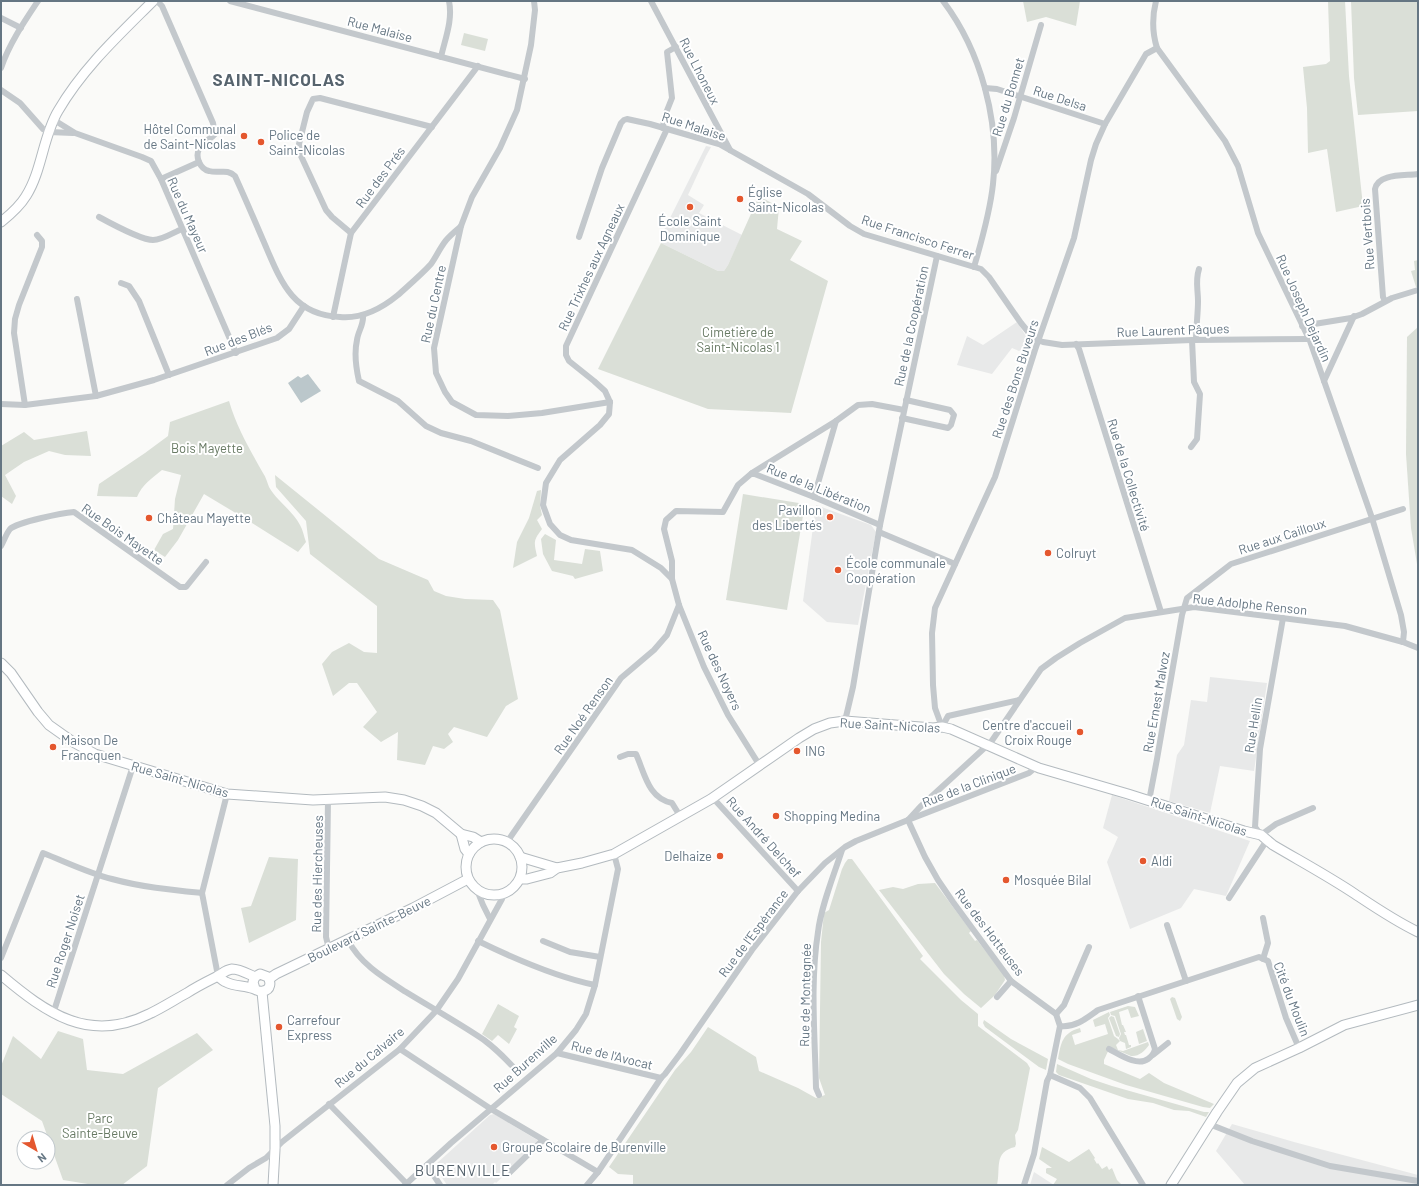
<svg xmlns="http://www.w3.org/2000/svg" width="1419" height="1186" font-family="Barlow,sans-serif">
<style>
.built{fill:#e8e9e9}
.green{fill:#dadfd7}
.water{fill:#bbc7cb}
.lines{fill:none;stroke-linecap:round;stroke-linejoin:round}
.secondary-casing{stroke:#b3babf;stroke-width:11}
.street{stroke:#c3c8cc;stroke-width:6}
.secondary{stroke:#fff;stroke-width:9}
.poi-dot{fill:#e4572e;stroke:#fff;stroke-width:1.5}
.labels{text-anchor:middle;stroke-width:4;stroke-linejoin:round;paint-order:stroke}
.street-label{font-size:13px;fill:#657683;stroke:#fff}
.poi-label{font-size:13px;fill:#657683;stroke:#fff;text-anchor:start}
.park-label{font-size:13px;fill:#687a64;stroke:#fff}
.quarter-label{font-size:15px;letter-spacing:1px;fill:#57646e;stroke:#fff}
.district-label{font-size:17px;font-weight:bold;letter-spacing:1px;fill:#57646e;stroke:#fff}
</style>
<rect width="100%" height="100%" fill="#fafaf8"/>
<g class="built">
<path d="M706,146L711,147L706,156L688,195L704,205L699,213L742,235L728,265L724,271H718L661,243L666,236L662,234Z"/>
<path d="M1017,322L1031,344L1019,351L1012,348L992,374L957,365L967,336L983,345Z"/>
<path d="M816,505L871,525L876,532L858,625L827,622L803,601Z"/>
<path d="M1210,677L1267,683L1254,771L1220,766L1210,813L1169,801L1177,755L1184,745L1191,700L1207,702Z"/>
<path d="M1112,795L1250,841L1226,896L1194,889L1181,908L1130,929L1107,862L1118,837L1103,828Z"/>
<path d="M494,1114L539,1141L508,1172L496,1183L495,1182L492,1185H447L436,1169V1164L490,1115Z"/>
<path d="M1232,1124L1294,1142L1418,1175V1185H1245L1216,1151Z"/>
<path d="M1034,1172L1054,1185H1030Z"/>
</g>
<g class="green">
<path d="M1023,1H1080L1076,26L1046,17L1027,22Z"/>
<path d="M1328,1H1345L1349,76L1363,206L1336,212L1327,149L1308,153L1307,108L1303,67L1326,64L1330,61Z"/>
<path d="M1351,1H1418V111L1358,115L1354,78Z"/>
<path d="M464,33L488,39L485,51L461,45Z"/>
<path d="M759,196L779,207L777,229L802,241L790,260L828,281L791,413L708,409L598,369L661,243L718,271H724L728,265Z"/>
<path d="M1418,260V287H1416L1411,271L1415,270L1414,261Z"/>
<path d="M1418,327V570L1411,528L1406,454L1407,337Z"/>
<path d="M229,401C237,428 249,448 263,473C266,477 267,482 269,487C277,501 292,510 300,525C303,530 304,537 306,542L298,552L244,518L204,494L178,540L165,557L154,550L163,534L173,529L175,499L181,475L162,470C152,478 142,485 137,497L97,496L99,484L145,453L168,436L170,422Z"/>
<path d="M87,431L91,456L65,455L49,451L24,462L5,475L16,496L12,504L1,496V446L24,432L34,440Z"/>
<path d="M275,475L379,559L428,580L434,591L446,596L465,599L493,600L500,610L518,699L506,706L487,737L454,727L448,734L453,742L444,749L433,746L425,765L397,760L398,732L381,742L363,727L377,712L357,683H349L333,696L322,664L332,652L349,643L364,652L377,653V606L310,554L306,521L276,487Z"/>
<path d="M541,490L540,506L542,515L537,520L542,529C533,541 534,542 537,556L513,568L517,542L529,518L537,491Z"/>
<path d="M743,494L805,504L787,610L726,600Z"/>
<path d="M545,534L556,540L554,560L582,564L585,549L600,551L603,571L575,579L573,576L552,571L543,554L541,539Z"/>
<path d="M269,857L298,859L296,920L249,943L241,908L251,906Z"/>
<path d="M848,859H852L855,863L923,956L920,959L961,1000L978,1014V1026L1027,1063L1030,1068L1018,1130L1015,1135L1016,1144L1015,1147C993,1152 1001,1169 997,1185H633V1175L618,1174L609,1167L675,1070L691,1052L708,1027L756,1057L759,1071L798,1088L816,1098L825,1095L819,1078L821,942L824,913L829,910L842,869L845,863Z"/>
<path d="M935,883L971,931L969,933L975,941L977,940L1004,975L1005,980L995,995L981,1008L964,994L944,974L879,890L893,887L903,889L918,884Z"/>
<path d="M1172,997L1175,998L1182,1017L1180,1021L1177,1019L1170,999Z"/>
<path d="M498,1004L519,1016L514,1027L517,1029L509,1044L498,1035L492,1041L482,1034Z"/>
<path d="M1128,1006L1135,1007L1139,1016L1131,1018L1128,1009L1119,1012L1122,1025H1123L1126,1032H1124L1125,1035H1126L1129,1045H1131V1047L1126,1049L1125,1043L1120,1041L1119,1038L1121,1034L1115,1016L1111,1015L1110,1012Z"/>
<path d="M1109,1012L1110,1015L1108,1018L1114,1036L1118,1039L1120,1041L1116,1045L1118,1050L1123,1051L1148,1042L1149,1045C1145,1051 1138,1057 1131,1056L1110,1047L1104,1060V1064L1140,1079L1149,1073L1164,1083L1214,1104L1210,1108L1203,1107L1126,1085L1068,1064L1058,1059C1061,1043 1062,1033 1080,1028L1081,1032L1072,1035L1075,1045L1108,1034L1105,1024L1095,1027L1093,1020Z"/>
<path d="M1111,1016L1114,1017L1120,1034L1119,1037L1116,1036L1109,1018Z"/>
<path d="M984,1020L1011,1039L1048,1059L1046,1070L1039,1067L985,1027L983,1023Z"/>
<path d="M1143,1029L1147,1041L1139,1044L1136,1032Z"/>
<path d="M58,1031L83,1039L87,1070L123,1074L197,1033L213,1050L158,1088L147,1166L122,1185H94L63,1180L42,1121L1,1094V1066L13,1036L41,1059Z"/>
<path d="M1057,1064L1091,1079L1112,1086L1204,1112H1209L1206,1117L1189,1111L1174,1110L1153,1103L1128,1099L1059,1075L1056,1072Z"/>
<path d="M1042,1147L1069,1162L1089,1149L1095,1158L1094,1159L1097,1164L1098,1163L1102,1169L1107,1166L1109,1170L1112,1168L1117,1180L1121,1184L1053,1185L1057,1179L1046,1173V1169L1047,1168H1052L1039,1159Z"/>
</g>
<path class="water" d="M308,374L321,391L301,403L288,383L298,376L301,378Z"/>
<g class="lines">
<defs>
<g id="secondary">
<path d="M1,222C11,214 20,206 26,196C42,171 43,136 58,111C83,68 119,35 153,1"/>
<path d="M1,663L11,673L38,712L49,725L73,742L95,754L227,794L313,800L385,797L404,800L422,806L436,813L461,834L473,837L481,842"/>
<path d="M461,834L465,849L469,854"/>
<circle cx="494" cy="867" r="28"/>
<path d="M520,857L557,868"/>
<path d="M520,879H527L550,873L557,868L582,863L614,854L711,799L799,738L814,729L830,723L845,721L933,728L942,727L951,729L1039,768L1128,794L1244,831L1261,835L1273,845C1300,861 1328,876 1355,894C1376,908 1395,921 1418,932"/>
<path d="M1,975C46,1013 89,1044 149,1014C162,1008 174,1000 187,993C196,987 206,982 216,977C222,974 225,970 232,969C240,969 248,974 255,977"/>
<path d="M218,976C221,979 223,981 226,982C235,987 245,985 254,989C257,990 259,992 263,991C271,990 271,982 268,977L260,974L255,977L253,982L255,989"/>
<path d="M269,979L276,974L413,908L468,879"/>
<path d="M262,992L275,1126V1150L273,1185"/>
<path d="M1171,1185L1217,1112L1237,1083L1255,1068L1299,1048L1344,1025L1418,1005"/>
</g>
</defs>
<use href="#secondary" class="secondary-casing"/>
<g class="street">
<path d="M157,1L162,6L213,123L215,134C210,140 202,142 199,149C195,157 200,169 209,171C219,174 227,168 235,176C245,198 254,219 263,240C280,279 291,315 340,317C362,319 381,309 398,295C409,285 421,275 431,264C436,257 439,250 444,243C449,236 455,232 461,226"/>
<path d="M230,1L525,79"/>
<path d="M534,1L535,10L531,45L517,110L500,148L472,197L461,226L434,348L436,373L445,392L452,402L476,415L508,416L542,413L610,402"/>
<path d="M651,1L730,150"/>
<path d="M943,1C981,51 1000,122 993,184C990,212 982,240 974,267"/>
<path d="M1156,1C1152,17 1152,32 1157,48L1225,141L1238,166L1258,233L1310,341L1372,518L1401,615L1404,632L1403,642"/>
<path d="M1,18L21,28"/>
<path d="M441,57C445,39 453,20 449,1"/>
<path d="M1,68C9,44 24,22 38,1"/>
<path d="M985,88L997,89L1105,124"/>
<path d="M1,90L20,103L43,129L49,132L73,133"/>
<path d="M54,120L75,133L142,157L151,161L161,179L236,353"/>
<path d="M663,128L664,118L672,98L667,52L676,47"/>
<path d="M996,171L1014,118L1041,25"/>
<path d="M161,179L199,162"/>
<path d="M99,217C110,223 142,240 153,240C163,240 174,232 182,229"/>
<path d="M351,233L332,217L326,210L301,156L299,144L307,112L313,99L320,98L432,127"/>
<path d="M579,237L602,168L621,123L624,120L627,119L650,124L719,144L808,194L850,226L864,234L981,269L989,277L1021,323L1034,339L1043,342L1062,345L1192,340L1308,339"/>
<path d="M121,283L129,286L139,301L169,375"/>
<path d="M77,299L96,396"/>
<path d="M1385,301L1383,297L1375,189C1378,173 1405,176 1418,174"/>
<path d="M363,315C364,325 358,331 357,340C354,353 356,368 359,381L398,401L426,426L441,433L471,441L538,468"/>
<path d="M333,317L351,233L478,66"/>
<path d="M1302,326L1351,318L1362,314L1392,298L1418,290"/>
<path d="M1196,340C1196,327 1198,314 1198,301C1198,289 1195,281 1199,269"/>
<path d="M1076,344L1079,349L1161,612"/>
<path d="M1324,381L1354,316"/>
<path d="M610,402L605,391L594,381L569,361L566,355V346L667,129"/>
<path d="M610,402L609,414L600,425L560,460L546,483L543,505L550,524L560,535L571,540L632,550L661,568L672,579"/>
<path d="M1,404L25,405L96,396L154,380L277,338L289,329L304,306"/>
<path d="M25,405L14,333L15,319L19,305L42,247V241L37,235"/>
<path d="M902,418L948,428L951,425L954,415L950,410L906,400"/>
<path d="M1191,447L1197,439L1200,394L1194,382L1192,340"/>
<path d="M752,473L836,421L858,405L872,404L904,410"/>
<path d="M814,497L836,421"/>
<path d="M879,532L955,564"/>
<path d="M1,546C4,541 6,534 10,529C18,522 62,513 74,512L180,587H186L206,562"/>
<path d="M1283,618L1260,749L1255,827L1261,835L1276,824L1313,808"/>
<path d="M845,721L853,687L880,525L937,256"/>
<path d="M942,727L935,708L933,685L932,633L935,608L995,477L1035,350L1074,238L1091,160L1096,144L1105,124L1146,54L1157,48"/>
<path d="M942,727L948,716L1019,700"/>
<path d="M620,757L628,754H636C645,774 648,798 672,803L680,816"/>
<path d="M760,766L728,715L704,667L679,605L672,579V561L664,529L666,520L676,511L723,512L738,485L752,473L814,497L880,525"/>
<path d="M713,798L798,891"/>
<path d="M328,800L326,937L329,949"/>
<path d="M1149,801L1157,759L1182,615L1187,598L1231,564L1403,509"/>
<path d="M909,819L920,807L991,742L1041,669L1056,658L1080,643L1125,618L1194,607L1345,626L1403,642L1418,648"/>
<path d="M908,820L925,857L938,880L953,902L1011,981L1056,1014L1060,1026L1050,1075L1047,1081L1034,1154L1024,1185"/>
<path d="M507,842L621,678L654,650L667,635L679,605"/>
<path d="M477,890L483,905L490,919"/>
<path d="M1229,898L1267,840"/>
<path d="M1263,918L1268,943L1263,959"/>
<path d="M1167,925L1186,981"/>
<path d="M348,940C360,964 384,978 406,992C432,1008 459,1023 484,1040C496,1049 505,1058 515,1069"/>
<path d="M478,941C515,959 556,977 595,985"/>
<path d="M543,941L570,952L600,957"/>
<path d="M1,958L43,853C66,862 88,873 112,879C141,887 172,890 202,893"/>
<path d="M218,976L202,893L227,794"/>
<path d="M997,997L1011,981"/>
<path d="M53,1014L133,766"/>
<path d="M1056,1014L1064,1005L1089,947"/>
<path d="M1060,1026C1075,1028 1087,1018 1098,1010L1259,957L1268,961L1286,1018L1299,1048"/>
<path d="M400,1049L491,1109L598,1172"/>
<path d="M1109,1049C1119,1054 1137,1067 1148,1059C1152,1056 1154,1054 1155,1049L1138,996"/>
<path d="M557,1053L661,1078"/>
<path d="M1153,1055L1168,1043"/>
<path d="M1050,1075L1080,1088L1090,1098L1143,1185"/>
<path d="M819,1095L816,1088C815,1036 810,983 818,932C821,906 834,875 842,850"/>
<path d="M329,1104L406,1183"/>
<path d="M1209,1124L1252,1141L1330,1166L1418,1181"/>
<path d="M427,1165L440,1185"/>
<path d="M508,1174L543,1140"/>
<path d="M227,1185L249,1168L266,1158L282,1142L306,1123L400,1049L436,1011L458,979L502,899L503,894"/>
<path d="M405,1185L451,1143L557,1053L576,1030L586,1014L595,985L618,869L614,854"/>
<path d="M587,1185L598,1172L661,1078L665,1074L680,1054L752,950L798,891L825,863L845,847L856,841L908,820L1029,773L1036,767"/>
</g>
<use href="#secondary" class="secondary"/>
</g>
<g class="poi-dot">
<circle cx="244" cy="136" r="4"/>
<circle cx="261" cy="142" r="4"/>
<circle cx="740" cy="199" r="4"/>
<circle cx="690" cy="207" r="4"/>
<circle cx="830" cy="517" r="4"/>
<circle cx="149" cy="518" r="4"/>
<circle cx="1048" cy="553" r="4"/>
<circle cx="838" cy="570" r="4"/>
<circle cx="1080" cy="732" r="4"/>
<circle cx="53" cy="747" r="4"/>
<circle cx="797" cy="751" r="4"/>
<circle cx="776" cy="816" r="4"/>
<circle cx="720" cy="856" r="4"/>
<circle cx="1143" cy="861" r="4"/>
<circle cx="1006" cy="880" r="4"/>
<circle cx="279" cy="1027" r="4"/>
<circle cx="494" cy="1147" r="4"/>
</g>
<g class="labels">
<g class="street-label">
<text transform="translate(380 29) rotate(15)" y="5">Rue Malaise</text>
<text transform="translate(700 71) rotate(63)" y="5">Rue Lhoneux</text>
<text transform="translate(1008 97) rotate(-73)" y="5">Rue du Bonnet</text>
<text transform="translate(1060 98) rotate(18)" y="5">Rue Delsa</text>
<text transform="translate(694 126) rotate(18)" y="5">Rue Malaise</text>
<text transform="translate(380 177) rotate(-53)" y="5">Rue des Prés</text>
<text transform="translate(188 215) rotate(66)" y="5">Rue du Mayeur</text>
<text transform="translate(1367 234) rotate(-94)" y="5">Rue Vertbois</text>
<text transform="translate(918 237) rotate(18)" y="5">Rue Francisco Ferrer</text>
<text transform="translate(591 267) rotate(-65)" y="5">Rue Trixhes aux Agneaux</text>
<text transform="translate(433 304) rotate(-78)" y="5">Rue du Centre</text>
<text transform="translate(1304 308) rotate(66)" y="5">Rue Joseph Dejardin</text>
<text transform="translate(911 326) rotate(-78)" y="5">Rue de la Coopération</text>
<text transform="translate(1173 330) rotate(-2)" y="5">Rue Laurent Pâques</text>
<text transform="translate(238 339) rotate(-21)" y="5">Rue des Blés</text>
<text transform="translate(1015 379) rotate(-72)" y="5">Rue des Bons Buveurs</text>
<text transform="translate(1129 475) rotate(73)" y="5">Rue de la Collectivité</text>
<text transform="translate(819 488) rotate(22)" y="5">Rue de la Libération</text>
<text transform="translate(123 534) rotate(35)" y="5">Rue Bois Mayette</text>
<text transform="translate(1282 536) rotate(-18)" y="5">Rue aux Cailloux</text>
<text transform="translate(1250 604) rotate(6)" y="5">Rue Adolphe Renson</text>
<text transform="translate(720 670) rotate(65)" y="5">Rue des Noyers</text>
<text transform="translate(1156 702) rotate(-80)" y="5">Rue Ernest Malvoz</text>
<text transform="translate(583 715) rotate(-55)" y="5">Rue Noé Renson</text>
<text transform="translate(890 725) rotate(3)" y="5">Rue Saint-Nicolas</text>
<text transform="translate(1253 725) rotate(-81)" y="5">Rue Hellin</text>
<text transform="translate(180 779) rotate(16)" y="5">Rue Saint-Nicolas</text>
<text transform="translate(969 785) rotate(-21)" y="5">Rue de la Clinique</text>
<text transform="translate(1199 816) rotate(18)" y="5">Rue Saint-Nicolas</text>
<text transform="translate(764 837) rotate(48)" y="5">Rue André Delchef</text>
<text transform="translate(317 874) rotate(-89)" y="5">Rue des Hiercheuses</text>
<text transform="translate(369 929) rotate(-26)" y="5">Boulevard Sainte-Beuve</text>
<text transform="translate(990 932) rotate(53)" y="5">Rue des Hotteuses</text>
<text transform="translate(753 933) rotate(-53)" y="5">Rue de l'Espérance</text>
<text transform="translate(65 941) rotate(-72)" y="5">Rue Roger Noiset</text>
<text transform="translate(805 995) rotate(-89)" y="5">Rue de Montegnée</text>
<text transform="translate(1292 999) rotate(69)" y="5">Cité du Moulin</text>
<text transform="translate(612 1055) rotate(14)" y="5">Rue de l'Avocat</text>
<text transform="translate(369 1057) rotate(-40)" y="5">Rue du Calvaire</text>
<text transform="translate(525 1063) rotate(-42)" y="5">Rue Burenville</text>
</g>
<g class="poi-label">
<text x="236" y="134" text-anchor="end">Hôtel Communal<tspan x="236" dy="15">de Saint-Nicolas</tspan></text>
<text x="269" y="140">Police de<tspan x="269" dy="15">Saint-Nicolas</tspan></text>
<text x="748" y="197">Église<tspan x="748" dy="15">Saint-Nicolas</tspan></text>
<text x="690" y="226" text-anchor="middle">École Saint<tspan x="690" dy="15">Dominique</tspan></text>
<text x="822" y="515" text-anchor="end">Pavillon<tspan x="822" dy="15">des Libertés</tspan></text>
<text x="157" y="523">Château Mayette</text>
<text x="1056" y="558">Colruyt</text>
<text x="846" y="568">École communale<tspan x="846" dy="15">Coopération</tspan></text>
<text x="1072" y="730" text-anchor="end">Centre d'accueil<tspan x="1072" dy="15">Croix Rouge</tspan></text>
<text x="61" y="745">Maison De<tspan x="61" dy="15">Francquen</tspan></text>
<text x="805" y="756">ING</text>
<text x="784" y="821">Shopping Medina</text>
<text x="712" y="861" text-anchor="end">Delhaize</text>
<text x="1151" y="866">Aldi</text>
<text x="1014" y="885">Mosquée Bilal</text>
<text x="287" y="1025">Carrefour<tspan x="287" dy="15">Express</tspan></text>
<text x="502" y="1152">Groupe Scolaire de Burenville</text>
</g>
<g class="park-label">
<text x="738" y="337">Cimetière de<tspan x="738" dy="15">Saint-Nicolas 1</tspan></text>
<text x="207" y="453">Bois Mayette</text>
<text x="100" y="1123">Parc<tspan x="100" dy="15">Sainte-Beuve</tspan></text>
</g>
<g class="quarter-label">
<text x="463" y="1176">BURENVILLE</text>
</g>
<g class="district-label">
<text x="279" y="86">SAINT-NICOLAS</text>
</g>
</g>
<rect width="1419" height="1186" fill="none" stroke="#657683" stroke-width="4"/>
<g transform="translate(36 1150) rotate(142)"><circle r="19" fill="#ffffff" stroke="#c1c8cd"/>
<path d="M0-3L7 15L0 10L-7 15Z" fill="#e4572e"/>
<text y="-6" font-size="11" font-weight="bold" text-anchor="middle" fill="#657683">N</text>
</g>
</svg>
